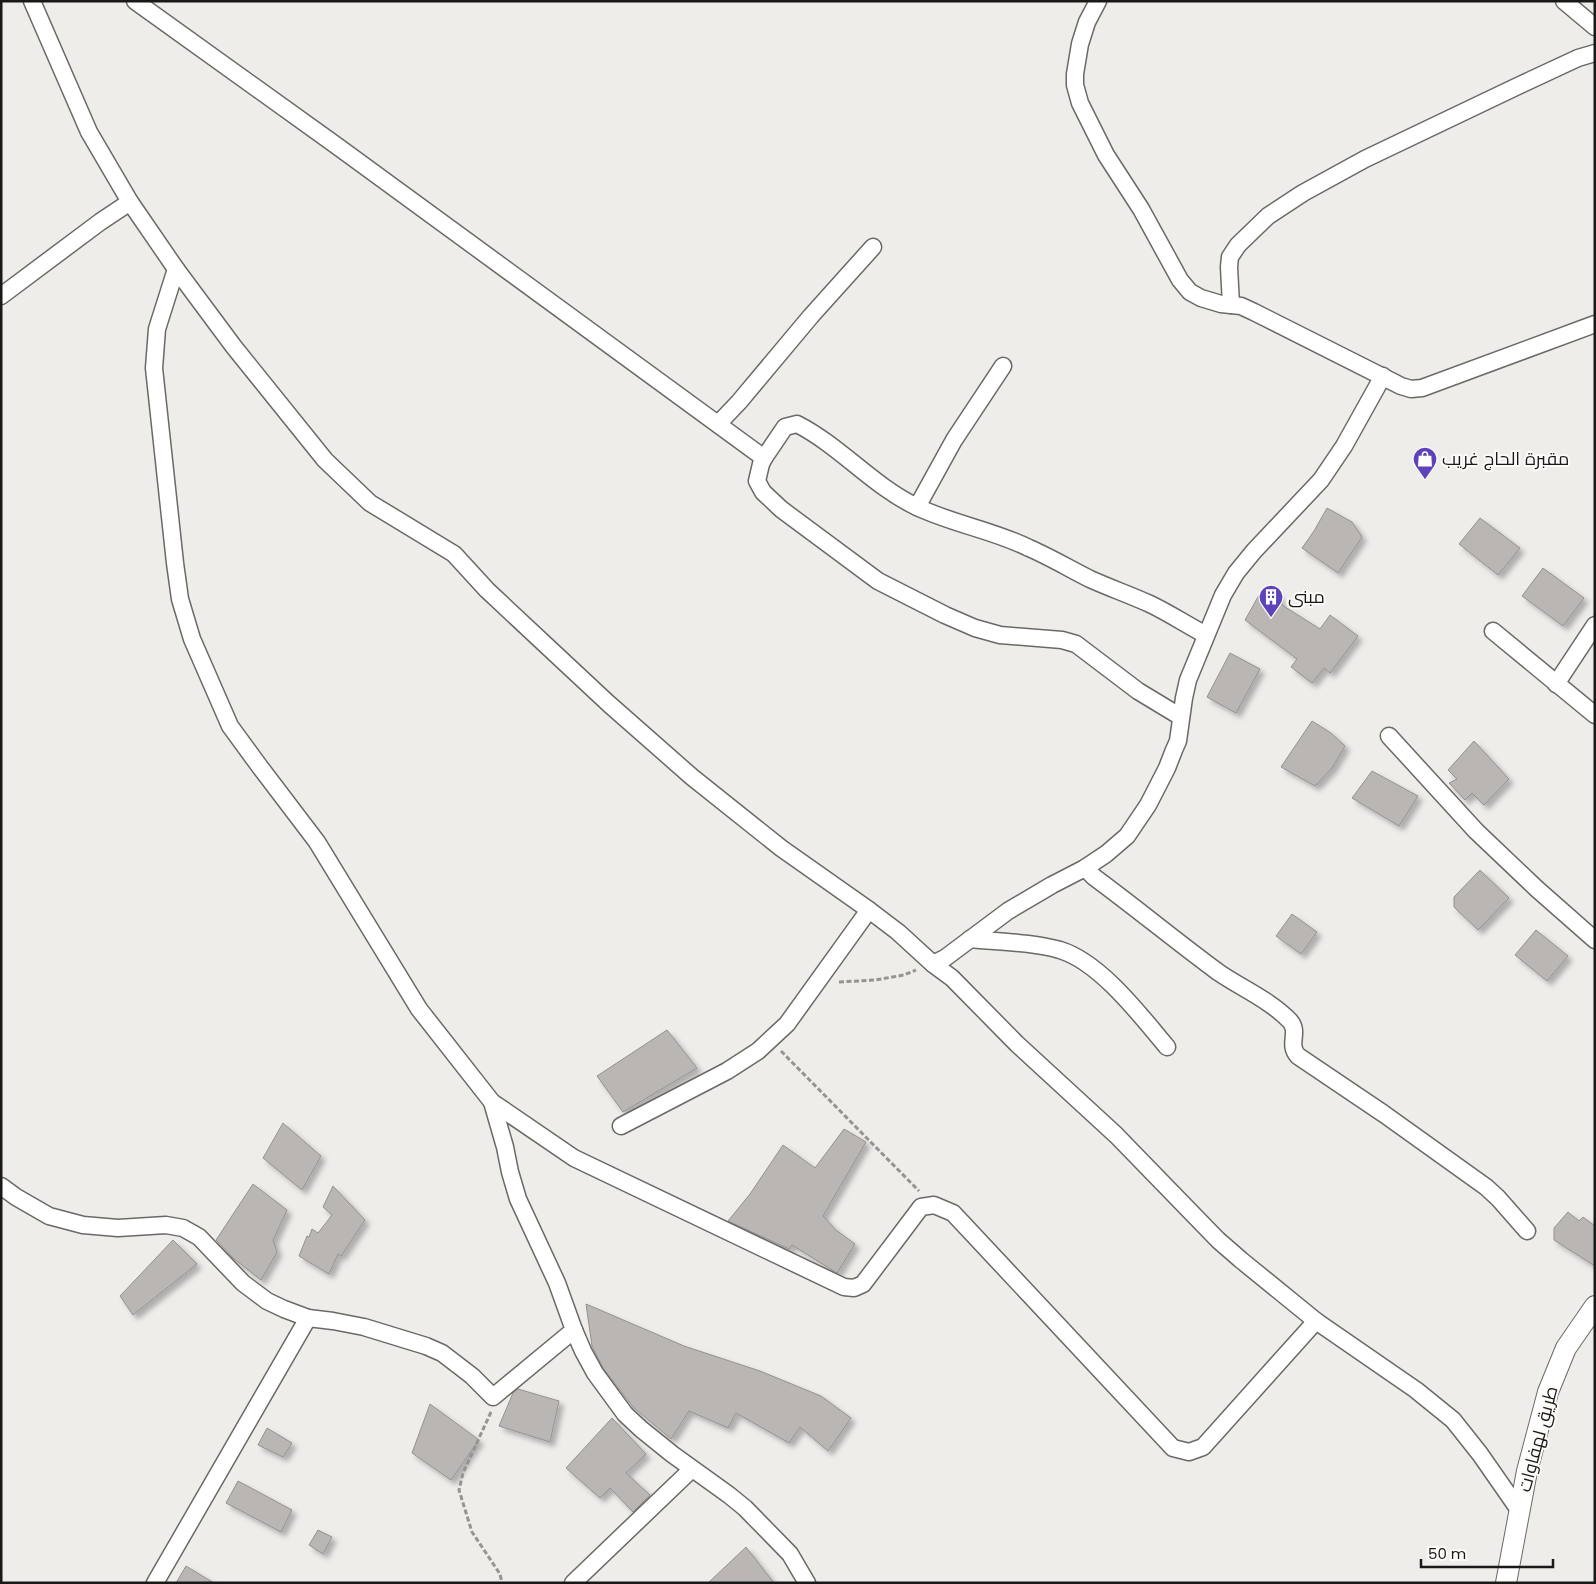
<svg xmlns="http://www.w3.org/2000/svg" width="1596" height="1584" font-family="Poppins,Cairo,sans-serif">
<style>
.building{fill:#b9b6b3;stroke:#94918f;filter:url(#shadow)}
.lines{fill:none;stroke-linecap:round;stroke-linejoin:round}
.minor-casing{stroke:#6a6966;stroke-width:19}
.tertiary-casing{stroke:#6a6966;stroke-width:22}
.path{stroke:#959491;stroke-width:3;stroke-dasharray:5 2.5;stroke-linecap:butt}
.minor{stroke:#fff;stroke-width:16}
.tertiary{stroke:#fff;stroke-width:20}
.labels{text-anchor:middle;stroke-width:4;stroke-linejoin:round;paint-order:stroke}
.poi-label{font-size:18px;fill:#191917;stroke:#fcfbf7;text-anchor:start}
.street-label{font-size:18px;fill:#191917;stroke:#fcfbf7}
</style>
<defs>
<filter id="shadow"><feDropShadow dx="4.5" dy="4.5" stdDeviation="2.5" flood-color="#0004"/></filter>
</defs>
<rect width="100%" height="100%" fill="#efedea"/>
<g class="building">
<path d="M1327,508L1352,522L1362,537L1338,573L1302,548L1314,531Z"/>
<path d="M1480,518L1520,548L1498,575L1459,544Z"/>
<path d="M1543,568L1584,598L1563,626L1522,596Z"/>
<path d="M1263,588L1272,595L1277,592L1282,605L1320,629L1330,615L1358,636L1330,673L1324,668L1312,683L1291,667L1297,659L1245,620Z"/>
<path d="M1230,653L1260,669L1236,713L1207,697Z"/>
<path d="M1312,721L1331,733L1345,746L1332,768L1315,786L1281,767Z"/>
<path d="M1474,741L1509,779L1484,805L1472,793L1465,800L1449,783L1457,779L1448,770Z"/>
<path d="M1372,771L1418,796L1399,826L1352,798Z"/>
<path d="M1480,870L1509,898L1478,930L1454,907V897Z"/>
<path d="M1292,914L1317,932L1301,954L1276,936Z"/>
<path d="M1536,930L1568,956L1547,981L1515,955Z"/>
<path d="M667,1030L697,1068L623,1112L597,1076Z"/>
<path d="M283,1123L321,1156L302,1190L263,1158Z"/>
<path d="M844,1129L866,1142L823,1216L836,1230L855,1244L837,1273L792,1245L789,1249L728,1221L750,1194L783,1145L815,1168Z"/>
<path d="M253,1184L287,1210L273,1240L277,1252L261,1280L233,1258L216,1240Z"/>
<path d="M333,1186L365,1220L341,1256L338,1254L329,1274L299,1256L307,1236L309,1237L312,1229L318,1233L332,1215L323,1207Z"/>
<path d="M1568,1212L1579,1221L1583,1217L1595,1226V1266L1554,1240V1228Z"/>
<path d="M173,1240L197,1264L133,1315L120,1296Z"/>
<path d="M586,1304L684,1346L760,1371L821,1396L851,1418L828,1451L800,1427L789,1443L736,1413L728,1428L689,1411L671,1439L633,1407L603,1368L592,1346Z"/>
<path d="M518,1389L559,1401L550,1442L499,1426L513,1393Z"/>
<path d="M430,1404L479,1440L451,1480L412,1453Z"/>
<path d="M612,1418L646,1454L626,1473L650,1495L633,1512L610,1488L600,1498L566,1468Z"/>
<path d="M267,1428L292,1443L283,1457L258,1445Z"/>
<path d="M238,1481L292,1510L281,1532L226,1503Z"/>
<path d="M318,1530L332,1537L323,1554L309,1545Z"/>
<path d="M746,1547L774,1583H708Z"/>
<path d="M186,1566L214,1583H176Z"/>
</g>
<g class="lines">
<defs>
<g id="minor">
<path d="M32,1L89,132L130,202L176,269L234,347L325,460L370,503L454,554L487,590L549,648L609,704L692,777L781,848L869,910L898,932L933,964L952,978L1017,1044L1116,1135L1218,1240L1241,1260L1316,1321L1416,1390L1453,1420L1480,1454L1519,1510"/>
<path d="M135,1L337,146L764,458L761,464L757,481L763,492L781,509L878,581L945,615L975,628L1000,635L1062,640L1076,644L1138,691L1181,717"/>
<path d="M1098,1L1087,22L1080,44L1075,74V85L1080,103L1106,155L1141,209L1180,280L1190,292L1201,298L1221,304L1241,306L1254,312L1401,386L1411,389L1422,388L1595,324"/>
<path d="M1564,1L1595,27"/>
<path d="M176,269L157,329L154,368L175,563L180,599L192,639L230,726L260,767L317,842L419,1009L492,1102L574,1158L844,1287L854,1288L863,1284L921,1207L934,1205L953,1213L1173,1448L1189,1452L1203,1447L1316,1321"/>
<path d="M1,296L100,222L130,202"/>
<path d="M1231,305L1229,267L1230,257L1238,245L1268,216L1303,193L1365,159L1520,85L1578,58L1595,53"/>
<path d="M718,424L739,402L811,316L873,247"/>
<path d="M764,458L785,427L797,424C840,446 872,485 915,506C952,524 993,530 1029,548C1050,557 1070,569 1090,579C1110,588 1130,595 1150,604C1169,613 1187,625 1206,635"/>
<path d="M917,507L954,440L1003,366"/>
<path d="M1493,631L1595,715"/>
<path d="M1556,684L1595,625"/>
<path d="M1389,736L1476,831L1537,889L1595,940"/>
<path d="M1085,868L1094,877C1136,908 1176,941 1218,972C1241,988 1270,1000 1290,1021C1300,1033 1287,1044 1298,1056L1384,1114L1486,1187L1498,1198L1527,1231"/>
<path d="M970,939C1000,942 1031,942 1060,950C1100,962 1141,1016 1167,1047"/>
<path d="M933,964L945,958L1008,911L1052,885L1085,868L1106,854L1127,836L1148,805L1167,768L1174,750L1178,741L1184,698L1188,680L1223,595L1236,573L1254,551L1321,480L1344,446L1383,376"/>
<path d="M621,1126L727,1071L758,1051L787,1024L869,910"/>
<path d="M1,1186L16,1197L49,1216L83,1225L118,1228L166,1225L183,1228L199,1237L243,1283L267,1301L284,1309L308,1318L333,1321L364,1327L426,1346L442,1353L459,1366L472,1376L493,1397L574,1330L557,1283L518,1199L510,1172L505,1147L492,1102"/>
<path d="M574,1330L583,1351L595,1373L625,1414L641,1429L672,1454L729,1495L745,1508L790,1554L807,1583"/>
<path d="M155,1583L308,1318"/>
<path d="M573,1583L692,1469"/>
</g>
<path id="tertiary" d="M1506,1583L1527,1471L1548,1392L1566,1348L1595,1306"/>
</defs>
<use href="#minor" class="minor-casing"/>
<use href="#tertiary" class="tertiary-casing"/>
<g class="path">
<path d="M839,982L875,980L904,975L916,970"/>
<path d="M781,1051L919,1191"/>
<path d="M491,1412L463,1473L459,1490L472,1532L500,1574L502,1583"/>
</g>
<use href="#minor" class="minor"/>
<use href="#tertiary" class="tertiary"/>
</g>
<defs>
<symbol id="shop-pin" viewBox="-11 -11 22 30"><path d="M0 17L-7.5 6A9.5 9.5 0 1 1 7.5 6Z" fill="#5d42ba" stroke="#fcfbf7"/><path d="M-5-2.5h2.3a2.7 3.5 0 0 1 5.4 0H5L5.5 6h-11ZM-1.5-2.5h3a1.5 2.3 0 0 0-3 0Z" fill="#fff"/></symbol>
<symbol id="building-pin" viewBox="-11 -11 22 30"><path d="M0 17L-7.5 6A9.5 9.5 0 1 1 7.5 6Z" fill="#5d42ba" stroke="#fcfbf7"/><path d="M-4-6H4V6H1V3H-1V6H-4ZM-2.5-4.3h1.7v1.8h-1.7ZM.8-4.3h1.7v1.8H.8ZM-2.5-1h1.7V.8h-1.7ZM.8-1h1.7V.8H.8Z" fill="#fff"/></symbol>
</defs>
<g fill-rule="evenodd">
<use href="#shop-pin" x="1411" y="445" width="28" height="38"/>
<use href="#building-pin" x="1257" y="583" width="28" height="38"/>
</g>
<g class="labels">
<g class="poi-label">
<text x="1442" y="465">مقبرة الحاج غريب</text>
<text x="1288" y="603">مبنى</text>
</g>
<g class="street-label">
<text transform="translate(1538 1439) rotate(-75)" y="6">طريق لهفاوات</text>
</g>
</g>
<rect width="1596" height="1584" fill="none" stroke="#191917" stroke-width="5"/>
<path d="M1421 1559v8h132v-8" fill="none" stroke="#191917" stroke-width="2.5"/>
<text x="1428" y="1559" font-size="15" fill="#191917" stroke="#fcfbf7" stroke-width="4" paint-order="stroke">50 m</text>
</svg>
